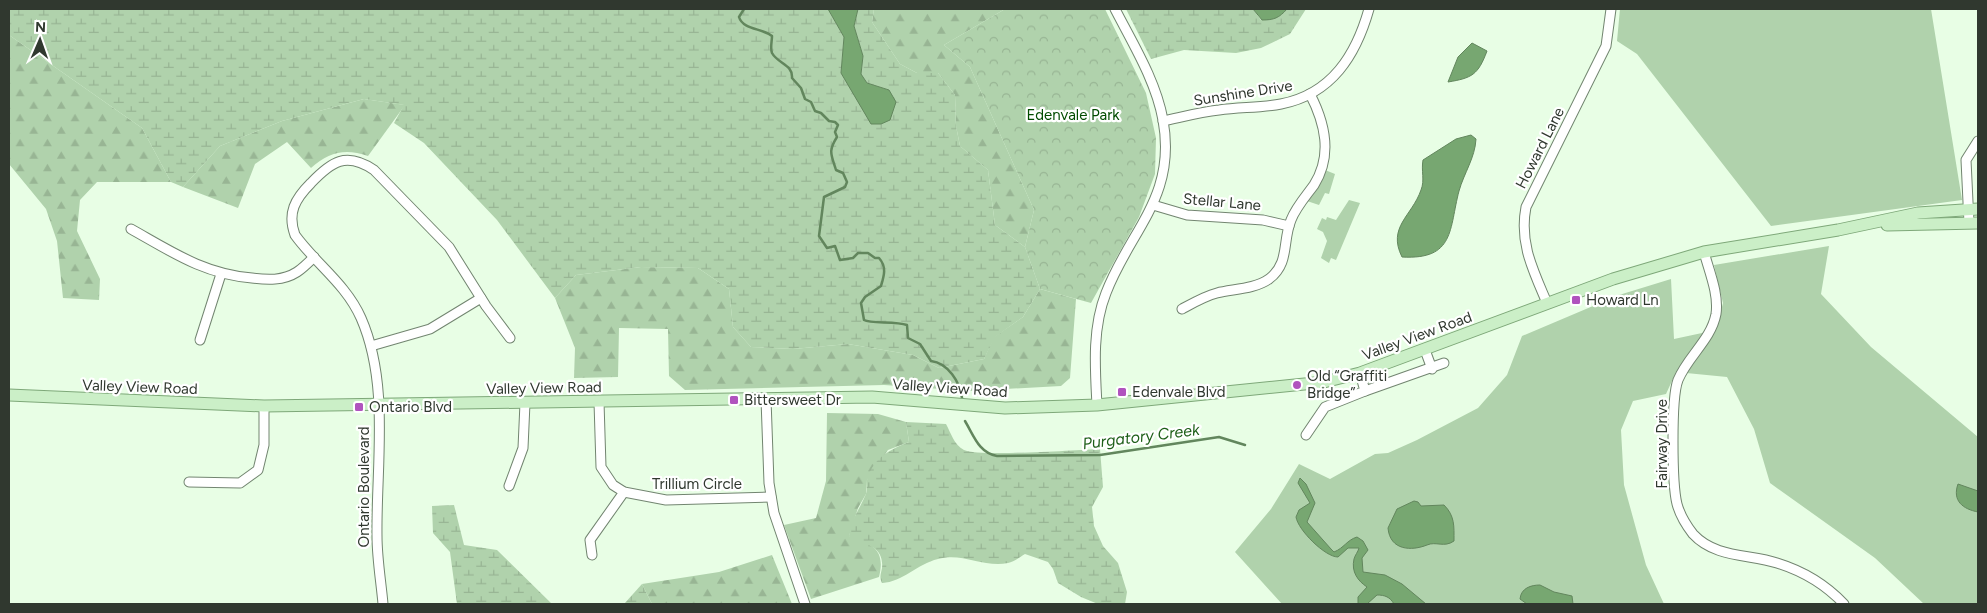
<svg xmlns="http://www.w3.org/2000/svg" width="1987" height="613" font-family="Figtree,sans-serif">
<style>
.green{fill:#b0d2ac}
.forest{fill:url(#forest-firs)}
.wetland{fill:url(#wetland-marsh)}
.park{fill:url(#park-crowns)}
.water{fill:#77a771;stroke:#62865d}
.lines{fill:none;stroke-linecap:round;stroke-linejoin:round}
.stream{stroke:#62865d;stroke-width:2.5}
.minor-casing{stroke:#728570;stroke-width:11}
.major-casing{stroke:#7ea879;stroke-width:13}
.minor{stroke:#fff;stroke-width:9}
.major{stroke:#cbefc7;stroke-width:11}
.poi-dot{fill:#b053be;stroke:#fff;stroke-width:2}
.labels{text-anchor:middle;stroke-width:4.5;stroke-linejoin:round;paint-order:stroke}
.street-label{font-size:15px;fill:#30382f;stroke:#fff}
.park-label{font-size:15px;fill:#024b00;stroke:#fff}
.poi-label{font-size:15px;fill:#30382f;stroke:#fff;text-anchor:start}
.water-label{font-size:16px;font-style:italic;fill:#1e5f19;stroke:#fff}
</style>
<defs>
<pattern id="forest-firs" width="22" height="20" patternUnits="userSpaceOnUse" patternTransform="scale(1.25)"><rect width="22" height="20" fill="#b0d2ac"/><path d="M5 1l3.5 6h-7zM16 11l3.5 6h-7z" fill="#98b594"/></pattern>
<pattern id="wetland-marsh" width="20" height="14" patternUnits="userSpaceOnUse" patternTransform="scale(1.25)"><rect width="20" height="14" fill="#b0d2ac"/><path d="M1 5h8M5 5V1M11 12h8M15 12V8" fill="none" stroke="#98b594"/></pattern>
<pattern id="park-crowns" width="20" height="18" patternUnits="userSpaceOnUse" patternTransform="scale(1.25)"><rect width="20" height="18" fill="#b0d2ac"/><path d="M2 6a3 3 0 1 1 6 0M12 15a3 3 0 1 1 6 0" fill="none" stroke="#98b594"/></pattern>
</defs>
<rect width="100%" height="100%" fill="#e8fee5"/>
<g class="green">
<path d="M1620,9H1931L1962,200L1771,226L1637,54L1617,41Z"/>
<path d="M1325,170L1335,174L1329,194L1325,193L1319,205L1307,201Z"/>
<path d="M1349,200L1360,203L1336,260L1331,258L1329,263L1321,258L1327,241L1323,232L1317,229L1322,218L1326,220L1327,217L1336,220Z"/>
<path d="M1829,246L1821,294L1871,347L1978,437V604H1924L1875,558L1770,483L1754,429L1727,377L1676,372L1666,394L1633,401L1621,430L1624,485L1646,565L1664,604H1282L1235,552L1271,509L1299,464L1330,479L1375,454L1388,453L1417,440L1478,408L1507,375L1522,336L1619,295L1671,279L1674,339L1716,330L1723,303L1714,265Z"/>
</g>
<g class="forest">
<path d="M874,9H1005L944,45L970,67L1034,210L1025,247L995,225L988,170L960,146L956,126L955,95L938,73H917L900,64L872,22Z"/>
<path d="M9,35L142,128L171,182H97L80,200L77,231L100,279L99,300L63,298L57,241L46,209L9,164Z"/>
<path d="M364,99L405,105L368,156C345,148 329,152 311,168L287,142L255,164L238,208L183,187L220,146L282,121Z"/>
<path d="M641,267L698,268L729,289L733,327L751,347L793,349L848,344L913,355L939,368L984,359L994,337L1023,317L1040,289L1076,299L1070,378L1061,386L970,391L884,385L685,390L669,376L668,329L619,328L618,377L574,378L575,348L555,298L576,275Z"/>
<path d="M827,413L878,414L906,422L909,442L888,450L867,480L866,494L858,508L849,536C872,544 886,549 879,577L811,599L784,525L816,518L826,481Z"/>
<path d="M772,555L792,604H652L642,584L719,572Z"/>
</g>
<g class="wetland">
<path d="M9,9H828L844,37L841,73L853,90H889L867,83L861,74L863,56L854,26L858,9H874L872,22L900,64L917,73H938L955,95L956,126L960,146L988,170L995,225L1025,247L1040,289L1023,317L995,337L984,359L939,368L913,355L848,344L793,349L751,347L733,327L729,289L698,268L641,267L576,275L555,298L497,220L424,143L394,123L404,105L364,99L282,121L220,146L183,187L171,182L142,128L9,35Z"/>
<path d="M1126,9H1253L1261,20C1274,20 1279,18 1287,9H1306L1290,34L1261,48L1236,53L1184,50L1151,59Z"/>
<path d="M906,422L946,424C951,433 954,445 964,450C979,457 1077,450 1100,449L1103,487L1092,507L1094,526L1103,546L1118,563L1127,592L1125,604H1098L1081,597L1058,583L1053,569L1048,562L1025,554C1020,557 1014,562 1008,563C984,568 962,552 938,559C917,564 903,582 882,583C879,577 881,574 882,568C884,549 869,543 853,542L849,536C851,520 859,510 865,496C868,491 866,485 867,480C873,458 889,450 909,442Z"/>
<path d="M454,505L464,545L497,550L552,604H457L450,552L433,533L432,506Z"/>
<path d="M642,584L652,604H624Z"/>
</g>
<path class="park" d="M1005,9H1105L1146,93L1156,138L1155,174L1139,217L1091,303L1040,289L1025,247L1034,210L970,67L944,45Z"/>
<g class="water">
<path d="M828,9H858L854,26L863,56L861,74L867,83L889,90L896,102L890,120L881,124H871L841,73L844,37Z"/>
<path d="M1253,9H1287C1279,18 1274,20 1262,20Z"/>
<path d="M1472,43L1487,51C1478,75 1472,78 1448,82L1458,57Z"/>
<path d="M1471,135L1476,139C1475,158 1464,173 1459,191C1449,229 1455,260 1402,257C1387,227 1412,216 1421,190C1425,180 1421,171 1423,160L1456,139Z"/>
<path d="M1300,478L1306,484L1315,503L1307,522L1331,549L1334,552C1344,548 1347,540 1357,537L1363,541L1368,550L1362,558L1363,572L1385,575L1402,584L1426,604H1394C1390,597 1385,595 1377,595L1367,604H1358V597L1367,587C1358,581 1351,572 1354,559C1355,555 1358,552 1359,548H1348L1338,557C1325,557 1298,530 1296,517L1299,510L1310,503L1298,483Z"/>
<path d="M1958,484L1978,491V512C1963,509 1952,501 1958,484Z"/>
<path d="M1414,501L1418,502L1421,506L1444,505C1455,516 1454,526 1454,541C1444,548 1436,541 1427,545C1412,551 1390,551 1388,528L1397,509Z"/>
<path d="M1540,585L1554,592L1572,596L1573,604H1527L1520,599C1521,588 1531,585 1540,585Z"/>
</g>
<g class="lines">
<g class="stream">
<path d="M744,9L739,17C743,30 762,28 772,36C772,41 770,48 772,53C778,64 793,64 792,78L801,88L805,99L811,102L815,111L821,113L829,121L835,122L838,125L835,132L837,137C828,151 831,154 836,170L843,173L847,182L845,187L824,197L819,236L827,248L835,246L840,260L853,258L858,253H868L875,258H879C887,267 884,276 881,286L865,297L861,303L864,320C871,324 895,321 907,325L908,338L920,344L931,361C948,363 960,382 962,398"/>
<path d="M965,421C974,436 979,453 997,456L1100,455L1219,437L1245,445"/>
</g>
<defs>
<g id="minor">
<path d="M1163,121C1182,117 1200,112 1219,110C1240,107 1260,108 1281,104C1332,94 1356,55 1369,9"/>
<path d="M1153,205L1187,215L1263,220L1289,226"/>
<path d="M1969,223L1966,160L1978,141"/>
<path d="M131,229C172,252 204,274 252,278C267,280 283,281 297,272C303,268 309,262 314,257"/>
<path d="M1704,252C1709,271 1719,294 1716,314C1711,340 1688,356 1678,380C1671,398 1672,484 1677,504C1680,515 1686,525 1693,534C1715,558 1749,554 1777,563C1803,571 1826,585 1844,604"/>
<path d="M1547,303C1533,270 1519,243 1526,207L1606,46L1611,9"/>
<path d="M1182,309C1193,303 1205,296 1217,293C1233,289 1255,289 1269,279C1290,263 1282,242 1291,220C1296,207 1306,196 1314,185C1333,155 1325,123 1310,94"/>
<path d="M200,340L221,274"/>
<path d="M371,346L430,329L481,298"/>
<path d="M1425,350L1432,369"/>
<path d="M1365,391L1444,363"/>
<path d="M766,399L769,483L774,513L805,604"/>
<path d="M599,402L601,467L613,485L624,492L666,500L771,497"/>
<path d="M1097,405C1095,368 1092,328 1106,293C1130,230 1177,197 1163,120C1156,81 1133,44 1115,9"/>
<path d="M1306,435L1325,407L1365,391L1360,373"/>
<path d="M189,482L240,483L258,470L264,445V406"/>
<path d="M509,486L523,448L525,403"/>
<path d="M592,555L590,540L624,492"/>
<path d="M383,604C381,581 377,559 377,536C376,465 390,384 361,318C346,284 316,264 295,235C287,213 295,199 311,183C331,162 346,151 374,170L449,247L486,306L510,338"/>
</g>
<g id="major">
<path d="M1887,225L1978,223"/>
<path d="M9,395L264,406L872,397L1005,408L1097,405L1324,382L1360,373L1613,279L1704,252L1838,230L1918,213L1978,209"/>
</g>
</defs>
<use href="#minor" class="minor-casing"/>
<use href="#major" class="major-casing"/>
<use href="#minor" class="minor"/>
<use href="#major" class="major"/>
</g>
<g class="poi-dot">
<rect x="1571" y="295" width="10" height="10" rx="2.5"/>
<circle cx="1297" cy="385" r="5"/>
<rect x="1117" y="387" width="10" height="10" rx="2.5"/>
<rect x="729" y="395" width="10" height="10" rx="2.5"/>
<rect x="354" y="402" width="10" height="10" rx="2.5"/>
</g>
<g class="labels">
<g class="street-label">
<text transform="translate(1243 93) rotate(-9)" y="5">Sunshine Drive</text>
<text transform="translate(1540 148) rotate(-63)" y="5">Howard Lane</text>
<text transform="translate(1222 202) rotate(5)" y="5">Stellar Lane</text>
<text transform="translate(1417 336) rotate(-20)" y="5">Valley View Road</text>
<text transform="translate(140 387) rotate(2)" y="5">Valley View Road</text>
<text transform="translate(544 388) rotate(-1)" y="5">Valley View Road</text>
<text transform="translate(950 388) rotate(4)" y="5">Valley View Road</text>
<text transform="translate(1662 444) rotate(-90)" y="5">Fairway Drive</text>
<text x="697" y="489">Trillium Circle</text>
<text transform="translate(364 487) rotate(-90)" y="5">Ontario Boulevard</text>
</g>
<g class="park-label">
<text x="1073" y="120">Edenvale Park</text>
</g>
<g class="poi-label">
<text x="1586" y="305">Howard Ln</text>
<text x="1307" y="381">Old “Graffiti<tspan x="1307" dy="17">Bridge”</tspan></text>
<text x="1132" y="397">Edenvale Blvd</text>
<text x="744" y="405">Bittersweet Dr</text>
<text x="369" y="412">Ontario Blvd</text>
</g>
<g class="water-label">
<text transform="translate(1141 436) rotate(-7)" y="6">Purgatory Creek</text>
</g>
</g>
<rect width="1987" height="613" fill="none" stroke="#30382f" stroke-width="20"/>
<g transform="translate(40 40) rotate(2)" stroke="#ffffff" stroke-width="4" paint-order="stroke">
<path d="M0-4L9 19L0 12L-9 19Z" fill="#30382f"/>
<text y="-8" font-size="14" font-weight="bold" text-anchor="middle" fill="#30382f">N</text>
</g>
</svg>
